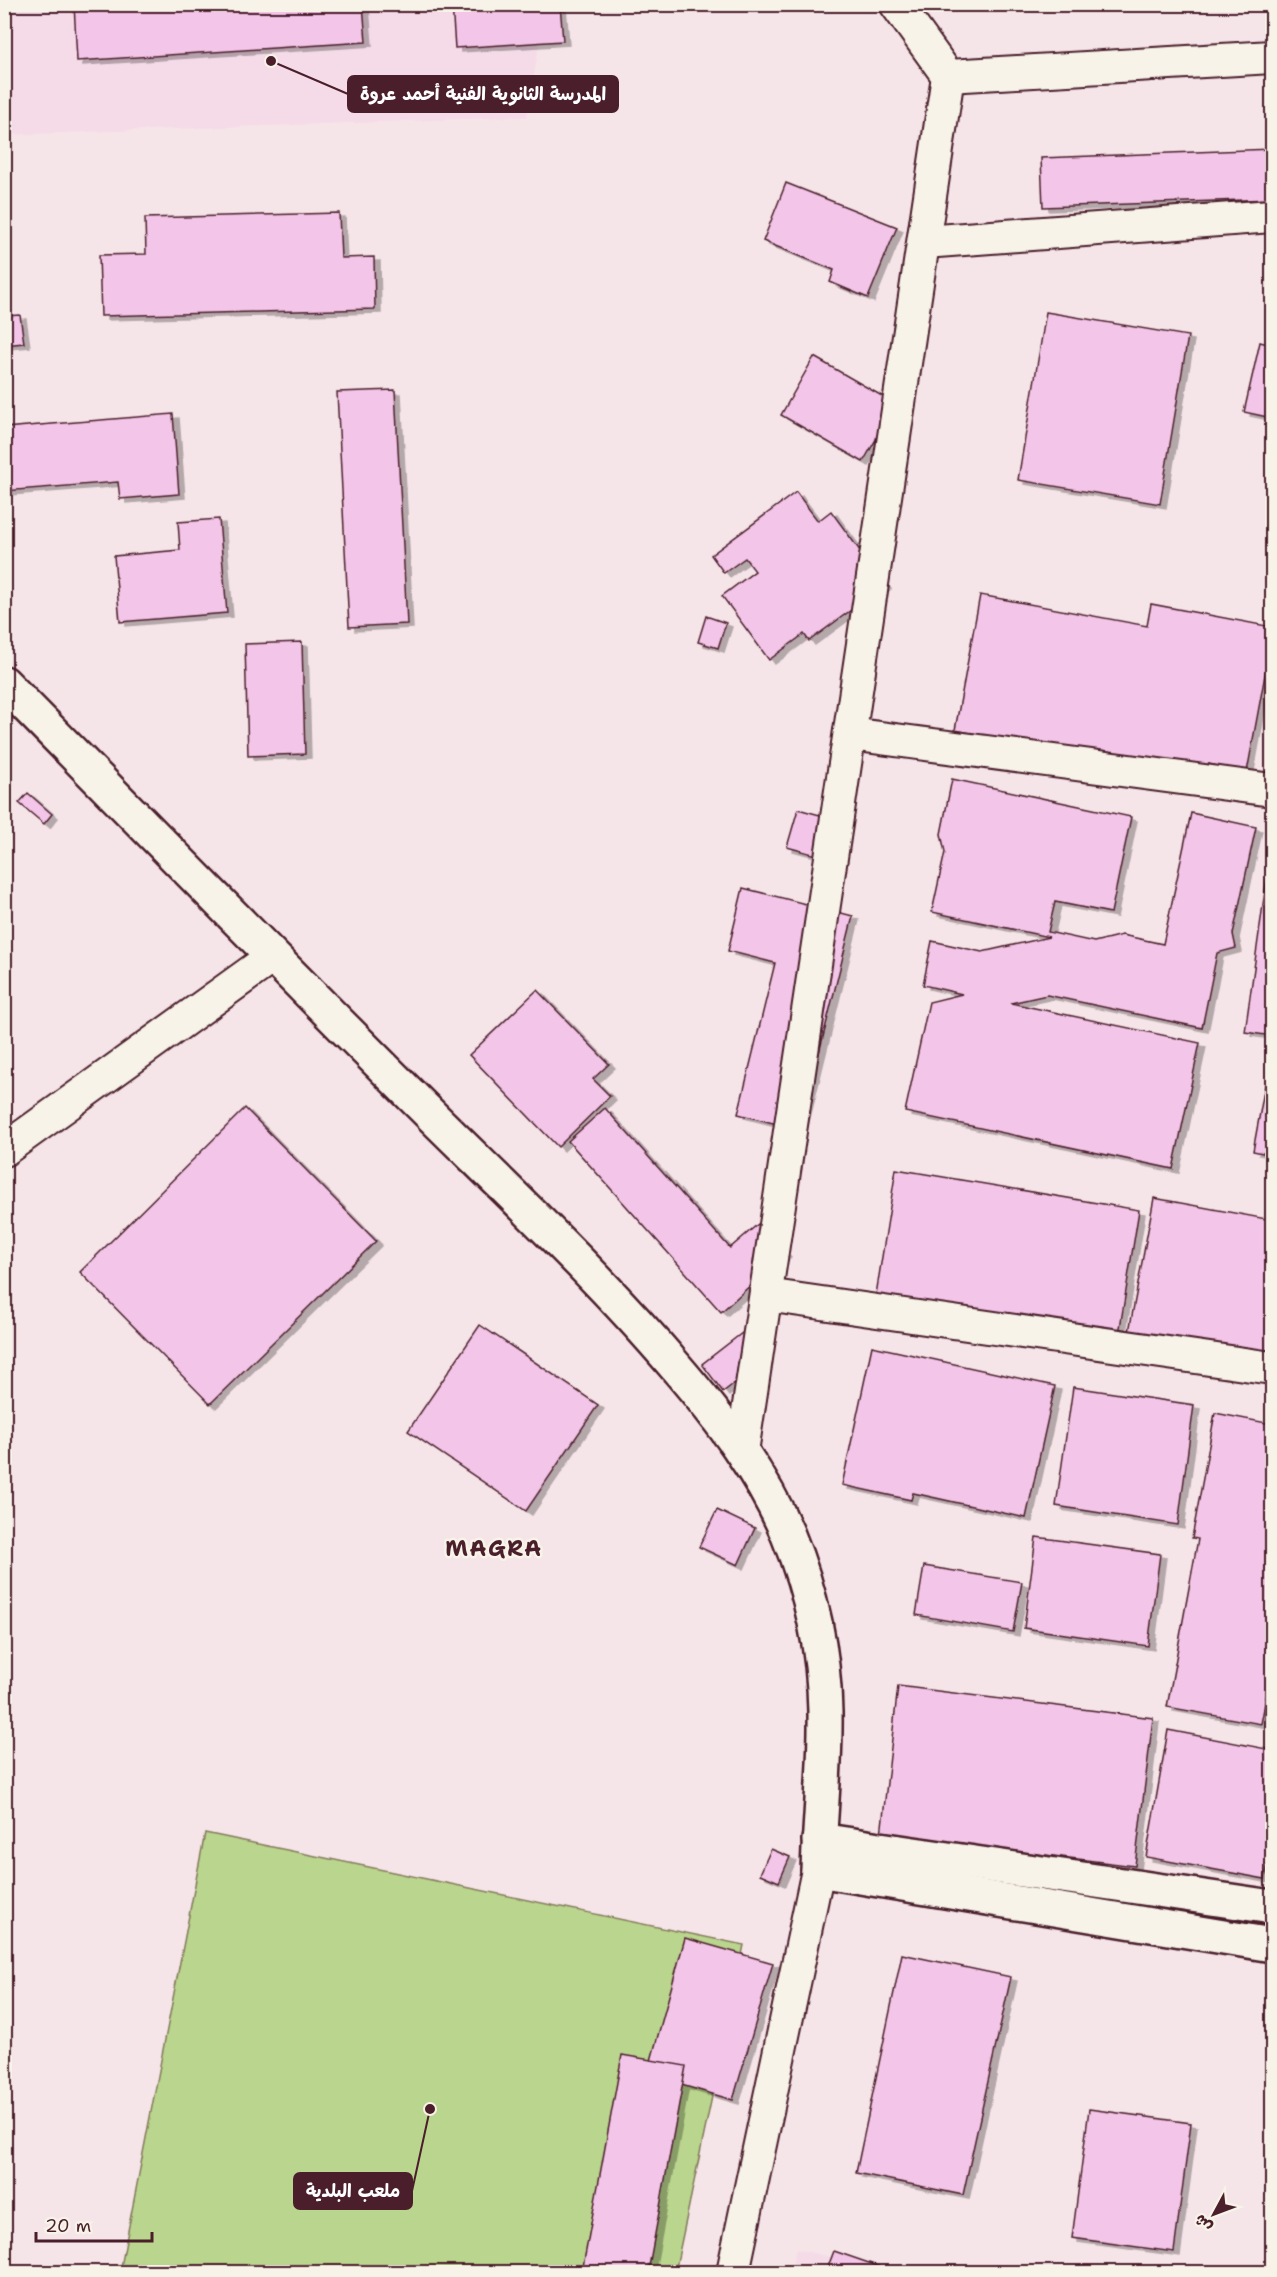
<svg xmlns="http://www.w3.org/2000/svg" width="1277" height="2277" font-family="'Shantell Sans','Playpen Sans Arabic',sans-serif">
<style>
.built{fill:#f5dbe8}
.green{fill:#bad58d;stroke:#827a5c;stroke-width:1.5}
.building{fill:#f3c5e8;stroke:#4a1f2b;stroke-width:1.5;filter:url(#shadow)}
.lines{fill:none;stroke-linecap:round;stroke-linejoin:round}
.minor-casing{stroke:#4a1f2b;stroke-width:36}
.tertiary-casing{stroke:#4a1f2b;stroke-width:38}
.minor{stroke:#f7f3e8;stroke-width:32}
.tertiary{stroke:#f7f3e8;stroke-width:33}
.labels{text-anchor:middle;stroke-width:5;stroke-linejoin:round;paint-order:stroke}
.district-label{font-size:22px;font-weight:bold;letter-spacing:1.5px;fill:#4a1f2b;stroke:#f7f3e8}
.leader{fill:none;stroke:#4a1f2b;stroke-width:2}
.callout-dot{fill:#4a1f2b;stroke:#f7f3e8;stroke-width:2}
.callout{fill:#4a1f2b;stroke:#4a1f2b;stroke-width:2}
.callout-label{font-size:18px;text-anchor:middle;font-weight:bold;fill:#fff}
</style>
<defs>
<filter id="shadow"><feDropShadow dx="6" dy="4" stdDeviation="0" flood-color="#0004"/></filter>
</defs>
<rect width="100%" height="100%" fill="#f6e5e8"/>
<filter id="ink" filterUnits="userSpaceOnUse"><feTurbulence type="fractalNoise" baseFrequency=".0167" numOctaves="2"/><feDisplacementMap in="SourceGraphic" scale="12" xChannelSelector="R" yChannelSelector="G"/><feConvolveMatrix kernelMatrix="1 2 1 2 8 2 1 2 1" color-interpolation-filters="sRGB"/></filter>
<g filter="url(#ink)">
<g class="built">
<path d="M4,5H546L527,117L5,135Z"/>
<path d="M796,2249L897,2272H790Z"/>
</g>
<path class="green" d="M205,1833L744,1945L675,2272H120Z"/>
<g class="building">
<path d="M74,4H363L366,42L77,61Z"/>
<path d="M452,4H560L563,41L455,48Z"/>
<path d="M1272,149V199L1043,207L1041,158Z"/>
<path d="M786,183L897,227L868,298L830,282L834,270L763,241Z"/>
<path d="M339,213L341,258L374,257L375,309L101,316L99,255L146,254L145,218Z"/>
<path d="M1046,312L1188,336L1160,504L1018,480Z"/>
<path d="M20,315L24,343L4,345V316Z"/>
<path d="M1260,342L1272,345V418L1244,412Z"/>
<path d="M814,357L896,404L863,462L781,415Z"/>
<path d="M395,390L407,624L349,627L337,392Z"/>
<path d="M173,414L179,494L120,499L118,482L4,491V428Z"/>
<path d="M796,492L818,521L831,511L885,585L809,641L804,634L769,660L722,596L755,571L745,558L724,573L711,555Z"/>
<path d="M219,519L227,613L120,622L114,556L180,550L178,522Z"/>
<path d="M980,595L1147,626L1151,604L1272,627V637L1247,772L1208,764L1206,777L955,730Z"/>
<path d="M706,616L726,623L718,648L698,642Z"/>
<path d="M302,642L305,754L248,756L245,644Z"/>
<path d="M952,779L1131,817L1111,913L1055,902L1048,932L1094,942L1122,935L1163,944L1191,813L1256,827L1233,934L1236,948L1217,953L1202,1028L1047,995L1011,1003L1200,1043L1173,1169L905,1112L929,1002L962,994L923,985L932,941L982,952L1049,937L932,912L945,852L941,834Z"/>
<path d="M28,793L52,814L44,824L19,803Z"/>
<path d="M798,809L838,820L827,858L787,847Z"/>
<path d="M1272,841V1036L1245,1032Z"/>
<path d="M743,888L853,916L800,1130L738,1114L775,963L728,951Z"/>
<path d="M537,990L609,1064L593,1079L610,1096L558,1147L469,1055Z"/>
<path d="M1265,1085L1272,1087V1155L1253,1151Z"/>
<path d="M245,1108L376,1241L210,1404L80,1272Z"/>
<path d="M605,1108L730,1248L758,1224L785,1254L721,1312L568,1141Z"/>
<path d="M896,1169L1139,1210L1119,1334L875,1301Z"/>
<path d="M1154,1198L1272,1220V1360L1128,1337Z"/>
<path d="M480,1325L598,1405L526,1511L408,1431Z"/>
<path d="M742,1333L763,1361L723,1392L702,1364Z"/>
<path d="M872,1346L1055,1386L1026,1518L913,1493L911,1500L842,1485Z"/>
<path d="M1073,1387L1194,1405L1178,1525L1056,1506Z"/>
<path d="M1215,1413L1272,1424V1694L1267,1693L1261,1724L1167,1707L1198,1539L1192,1538Z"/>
<path d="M717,1510L755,1528L738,1565L699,1547Z"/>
<path d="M1036,1537L1160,1554L1148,1646L1024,1628Z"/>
<path d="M924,1566L1022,1582L1013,1632L916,1615Z"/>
<path d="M898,1686L1153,1718L1135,1866L881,1835Z"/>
<path d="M1168,1730L1272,1750V1837L1265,1879L1146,1857Z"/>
<path d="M771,1849L790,1857L779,1882L760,1874Z"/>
<path d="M685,1938L773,1963L733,2100L647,2075Z"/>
<path d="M902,1954L1011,1977L963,2195L856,2173Z"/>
<path d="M622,2055L686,2066L648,2272H582Z"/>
<path d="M1089,2109L1191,2123L1174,2252L1072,2238Z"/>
<path d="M834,2251L895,2272H826Z"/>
</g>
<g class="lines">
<defs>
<g id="minor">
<path d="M896,4L948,76L1272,57"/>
<path d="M924,242L1272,216"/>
<path d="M850,734L1272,790"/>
<path d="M4,1150L272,957"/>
<path d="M766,1295L1272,1368"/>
<path d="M742,1452L948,76"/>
<path d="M733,2272L818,1870"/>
</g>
<g id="tertiary">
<path d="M4,683C147,828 289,974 434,1118C516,1199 600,1278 675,1366C719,1417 762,1473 788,1535C811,1591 824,1651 825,1712C826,1764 820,1817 818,1870L1272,1945"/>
<path d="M819,1840L1272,1907"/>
</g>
</defs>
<use href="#minor" class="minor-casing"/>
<use href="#tertiary" class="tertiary-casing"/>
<use href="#minor" class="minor"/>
<use href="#tertiary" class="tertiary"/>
</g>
</g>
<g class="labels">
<g class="district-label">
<text x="494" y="1556">MAGRA</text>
</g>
</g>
<path class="leader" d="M271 61L348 94M430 2109L412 2191"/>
<g class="callout-dot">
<circle cx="271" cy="61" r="6"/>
<circle cx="430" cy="2109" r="6"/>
</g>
<g class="callout">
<rect x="348" y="76" width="270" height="36" rx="6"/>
<rect x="294" y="2173" width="118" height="36" rx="6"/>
</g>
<g class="callout-label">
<text x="483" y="100">المدرسة الثانوية الفنية أحمد عروة</text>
<text x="353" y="2197">ملعب البلدية</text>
</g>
<rect width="1277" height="2277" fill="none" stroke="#f7f3e8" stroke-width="24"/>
<rect x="12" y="12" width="1253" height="2253" fill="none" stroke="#4a1f2b" stroke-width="2" filter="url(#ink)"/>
<g transform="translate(1214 2214) rotate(229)" stroke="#f7f3e8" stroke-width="4.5" paint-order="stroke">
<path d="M0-4.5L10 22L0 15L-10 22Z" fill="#4a1f2b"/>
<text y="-9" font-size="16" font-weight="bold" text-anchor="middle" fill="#4a1f2b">ش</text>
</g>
<path d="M36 2232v9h116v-9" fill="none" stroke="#4a1f2b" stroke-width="3"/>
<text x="45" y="2232" font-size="18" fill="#4a1f2b" stroke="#f7f3e8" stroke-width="4.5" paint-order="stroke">20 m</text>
</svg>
